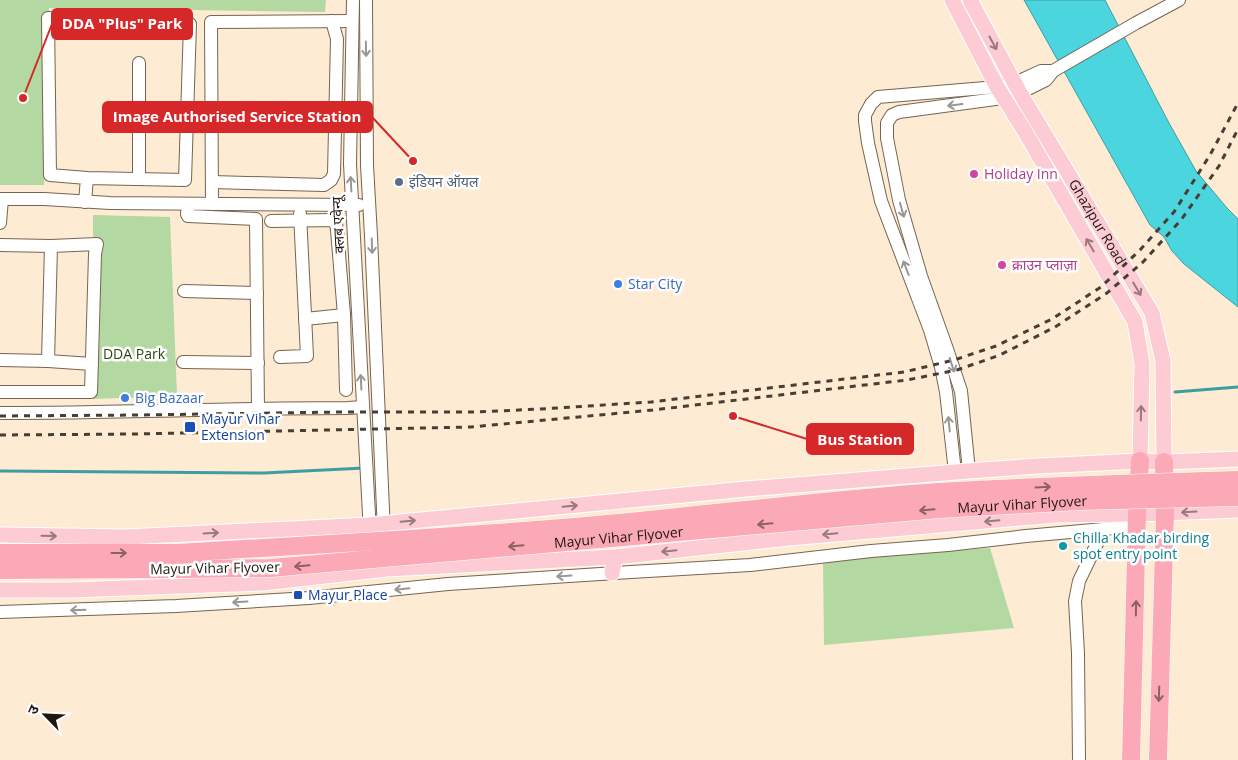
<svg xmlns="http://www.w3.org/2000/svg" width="1238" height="760" font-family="'Open Sans','Noto Sans Devanagari',sans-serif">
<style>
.green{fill:#b4d8a2}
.water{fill:#4bd6df;stroke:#3e9da1}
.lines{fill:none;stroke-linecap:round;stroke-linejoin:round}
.stream{stroke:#3e9da1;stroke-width:3}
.minor-casing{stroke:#756550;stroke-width:14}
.major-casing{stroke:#fff;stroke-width:17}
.highway-casing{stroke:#fff;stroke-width:19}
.minor{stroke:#fff;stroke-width:12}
.major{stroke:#fdcbd4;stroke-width:15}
.highway{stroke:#fca9b7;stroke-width:18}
.rail{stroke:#483f34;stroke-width:3;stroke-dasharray:6 6;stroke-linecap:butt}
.highway-bridge-casing{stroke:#fff;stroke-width:19;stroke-linecap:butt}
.highway-bridge{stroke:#fca9b7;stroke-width:18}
.oneway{stroke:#997a7b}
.oneway2{stroke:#9a9793}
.oneway3{stroke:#8d6063}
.hotel-dot{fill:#d1479c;stroke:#fff;stroke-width:2}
.service-dot{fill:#5c6f8a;stroke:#fff;stroke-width:2}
.shop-dot{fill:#3f7fe0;stroke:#fff;stroke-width:2}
.transit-dot{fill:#1a4fb4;stroke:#fff;stroke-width:2}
.culture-dot{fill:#0f9aa8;stroke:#fff;stroke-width:2}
.labels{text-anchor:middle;stroke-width:5;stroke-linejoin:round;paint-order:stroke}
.hotel-label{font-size:14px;fill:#b23c85;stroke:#fff;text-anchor:start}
.service-label{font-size:14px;fill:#4e5e75;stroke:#fff;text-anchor:start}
.street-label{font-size:14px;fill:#1e170f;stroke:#fff}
.shop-label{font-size:14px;fill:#366cbe;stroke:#fff;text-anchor:start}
.park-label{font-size:14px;fill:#294914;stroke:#fff}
.transit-label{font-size:14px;fill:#164399;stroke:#fff;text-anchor:start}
.culture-label{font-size:14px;fill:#0d838f;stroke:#fff;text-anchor:start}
.leader{fill:none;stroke:#d62828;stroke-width:2}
.callout-dot{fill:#d62828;stroke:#fff;stroke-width:2}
.callout{fill:#d62828;stroke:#d62828;stroke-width:2}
.callout-label{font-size:15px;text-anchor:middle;font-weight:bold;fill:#fff}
</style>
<rect width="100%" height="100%" fill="#feebd3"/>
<g class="green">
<path d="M0,0H326L325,12L49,8L44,185H0Z"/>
<path d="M93,215L170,217L177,396L93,399Z"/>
<path d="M990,548L1014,628L824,645L823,560Z"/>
</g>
<path class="water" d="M1024,0H1105L1169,123L1196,171L1227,208L1238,219V307L1184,264L1172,251L1164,237L1150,225Z"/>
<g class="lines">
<g class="stream">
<path d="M1175,392L1238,387"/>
<path d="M0,471L264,473L364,468"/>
</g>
<defs>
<g id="minor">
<path d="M353,0L350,164L370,533"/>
<path d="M366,0L367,165L371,236L384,532"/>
<path d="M139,63V179"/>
<path d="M212,182L324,185L331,180L334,174L337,39L332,21"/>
<path d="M0,199H44L110,203L359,205"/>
<path d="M85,202L87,178L50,175L48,18L190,24L185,180L87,178"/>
<path d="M188,204L187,214L188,216L256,219L258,408"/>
<path d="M212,204L211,22L352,21"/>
<path d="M271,221L332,220L336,224L337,230L344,315L346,390"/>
<path d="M0,223L2,199"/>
<path d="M0,245L51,246L97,244L95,254L91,392H0"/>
<path d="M184,291L257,293"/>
<path d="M305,319L344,315"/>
<path d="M280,357L307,356L300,214"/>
<path d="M0,360L48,361L92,364"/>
<path d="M48,361L51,246"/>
<path d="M183,362L258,363"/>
<path d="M0,413C116,413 232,408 348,408L363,407"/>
<path d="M969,471L961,391L947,349L921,276L899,200L887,138V123L892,115L899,112L1003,98L1020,93L1046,80L1053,71L1136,23L1179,0"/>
<path d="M955,472L946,392L941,367L930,330L881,201L868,143L865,121V115L871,104L878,97L997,87L1015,83L1041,71H1053"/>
<path d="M0,612L176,606L309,598L448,584L631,572L750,565L871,551L948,545L1026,536L1137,526"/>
<path d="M1079,760L1078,653L1075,601L1079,581L1104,529"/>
</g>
<g id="major">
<path d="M952,0L997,87L1024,130L1135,322L1142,364L1140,461"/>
<path id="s1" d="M970,0L1020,93L1152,313L1163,361L1164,462"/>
<path d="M0,535L126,537L369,525L746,489L969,471L1038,466L1140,461L1164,462L1238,459"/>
<path d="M612,573L615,557"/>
<path d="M0,590H71L263,583L387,569L615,557L789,538L1056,515L1137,514L1238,510"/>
</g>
<g id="highway">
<path d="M0,553H175"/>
<path d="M0,570L175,569"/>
<path d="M1131,760L1137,514L1140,461"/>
<path d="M1158,760L1165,513L1164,462"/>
</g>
</defs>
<use href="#minor" class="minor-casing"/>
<use href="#major" class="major-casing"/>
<use href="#highway" class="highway-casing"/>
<use href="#minor" class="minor"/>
<use href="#major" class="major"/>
<use href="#highway" class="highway"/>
<g class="rail">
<path d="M0,416L138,415L340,412H475L541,409L651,402L904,372L954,360L996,346L1052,319L1101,287L1140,250L1174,212L1210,155L1238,103"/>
<path d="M0,435L137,434L471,427L653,410L907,380L957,370L1000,355L1055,327L1107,293L1143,262L1181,220L1219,166L1238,129"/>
</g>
<defs>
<g id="highway-bridge">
<path d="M175,553C299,546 424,539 549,529C679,519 808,501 938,492C1038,486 1138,483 1238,480"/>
<path id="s2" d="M175,569L271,568L940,509L1080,501L1238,497"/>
</g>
</defs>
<use href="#highway-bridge" class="highway-bridge-casing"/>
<use href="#highway-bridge" class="highway-bridge"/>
</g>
<defs><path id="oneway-shaft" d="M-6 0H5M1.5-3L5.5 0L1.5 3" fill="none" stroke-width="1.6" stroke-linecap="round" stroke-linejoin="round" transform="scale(1.25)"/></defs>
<g class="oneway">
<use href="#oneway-shaft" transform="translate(993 43) rotate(61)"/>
<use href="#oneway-shaft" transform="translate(1090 245) rotate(-120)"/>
<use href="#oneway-shaft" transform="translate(1137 289) rotate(59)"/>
<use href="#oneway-shaft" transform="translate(1141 413) rotate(-89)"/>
<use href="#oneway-shaft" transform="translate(570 506) rotate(-5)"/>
<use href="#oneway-shaft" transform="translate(1189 512) rotate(177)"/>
<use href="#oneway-shaft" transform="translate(408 521) rotate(-5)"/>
<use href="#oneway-shaft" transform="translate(992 521) rotate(175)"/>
<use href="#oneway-shaft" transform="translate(211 533) rotate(-3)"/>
<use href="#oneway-shaft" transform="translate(830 534) rotate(175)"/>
<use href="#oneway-shaft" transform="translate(49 536) rotate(1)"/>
<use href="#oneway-shaft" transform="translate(669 551) rotate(174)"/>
</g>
<g class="oneway2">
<use href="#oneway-shaft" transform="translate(366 49) rotate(89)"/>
<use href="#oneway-shaft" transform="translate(955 105) rotate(173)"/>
<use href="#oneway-shaft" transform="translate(351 184) rotate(-93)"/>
<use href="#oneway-shaft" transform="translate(902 210) rotate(74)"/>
<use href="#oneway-shaft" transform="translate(372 246) rotate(88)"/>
<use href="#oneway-shaft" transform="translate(906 268) rotate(-111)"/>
<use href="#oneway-shaft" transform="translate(952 365) rotate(72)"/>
<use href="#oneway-shaft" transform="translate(361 382) rotate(-93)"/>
<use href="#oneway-shaft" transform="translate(949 424) rotate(-96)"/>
<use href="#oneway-shaft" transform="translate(564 576) rotate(176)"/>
<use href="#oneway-shaft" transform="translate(402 589) rotate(174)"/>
<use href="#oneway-shaft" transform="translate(240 602) rotate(177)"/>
<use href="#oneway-shaft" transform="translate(78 610) rotate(178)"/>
</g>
<g class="oneway3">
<use href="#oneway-shaft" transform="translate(1043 487) rotate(-3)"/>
<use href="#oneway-shaft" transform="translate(927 510) rotate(175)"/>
<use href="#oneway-shaft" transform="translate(765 524) rotate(175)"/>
<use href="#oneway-shaft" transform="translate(516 546) rotate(175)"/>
<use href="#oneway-shaft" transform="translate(119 553)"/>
<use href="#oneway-shaft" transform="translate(302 566) rotate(175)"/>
<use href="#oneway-shaft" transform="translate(1136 608) rotate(-89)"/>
<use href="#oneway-shaft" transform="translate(1159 694) rotate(92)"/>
</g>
<g class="hotel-dot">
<circle cx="974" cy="174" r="5"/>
<circle cx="1002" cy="265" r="5"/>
</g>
<circle class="service-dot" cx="399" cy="182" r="5"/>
<g class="shop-dot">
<circle cx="618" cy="284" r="5"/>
<circle cx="125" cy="398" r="5"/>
</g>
<g class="transit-dot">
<rect x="184" y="421" width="12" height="12" rx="2.5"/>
<rect x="293" y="590" width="10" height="10" rx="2.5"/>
</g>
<circle class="culture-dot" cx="1063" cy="546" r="5"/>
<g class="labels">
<g class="hotel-label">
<text x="984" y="179">Holiday Inn</text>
<text x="1012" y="270">क्राउन प्लाज़ा</text>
</g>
<g class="service-label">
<text x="409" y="187">इंडियन ऑयल</text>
</g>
<g class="street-label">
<text dy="5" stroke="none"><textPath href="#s1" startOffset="256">Ghazipur Road</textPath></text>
<text transform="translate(338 225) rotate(-93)" y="5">क्लब एवेन्यू</text>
<text dy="5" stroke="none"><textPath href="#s2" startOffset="850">Mayur Vihar Flyover</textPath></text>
<text dy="5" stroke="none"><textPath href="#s2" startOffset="445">Mayur Vihar Flyover</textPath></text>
<text transform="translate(215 568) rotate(-1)" y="5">Mayur Vihar Flyover</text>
</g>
<g class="shop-label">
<text x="628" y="289">Star City</text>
<text x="135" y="403">Big Bazaar</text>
</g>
<g class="park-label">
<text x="134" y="359">DDA Park</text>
</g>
<g class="transit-label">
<text x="201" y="424">Mayur Vihar<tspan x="201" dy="16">Extension</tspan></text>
<text x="308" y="600">Mayur Place</text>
</g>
<g class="culture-label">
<text x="1073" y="543">Chilla Khadar birding<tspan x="1073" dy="16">spot entry point</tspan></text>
</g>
</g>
<path class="leader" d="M23 98L52 24M413 161L372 117M733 416L807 439"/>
<g class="callout-dot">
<circle cx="23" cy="98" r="5"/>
<circle cx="413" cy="161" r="5"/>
<circle cx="733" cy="416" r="5"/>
</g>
<g class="callout">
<rect x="52" y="9" width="140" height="30" rx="5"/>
<rect x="103" y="102" width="269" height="30" rx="5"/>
<rect x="807" y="424" width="106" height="30" rx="5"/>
</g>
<g class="callout-label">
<text x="122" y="29">DDA "Plus" Park</text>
<text x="237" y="122">Image Authorised Service Station</text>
<text x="860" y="445">Bus Station</text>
</g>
<g transform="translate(45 715) rotate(294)" stroke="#ffffff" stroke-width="4" paint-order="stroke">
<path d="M0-4L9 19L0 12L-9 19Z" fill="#1e170f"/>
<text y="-8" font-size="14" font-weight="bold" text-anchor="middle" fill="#1e170f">उ</text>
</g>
</svg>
